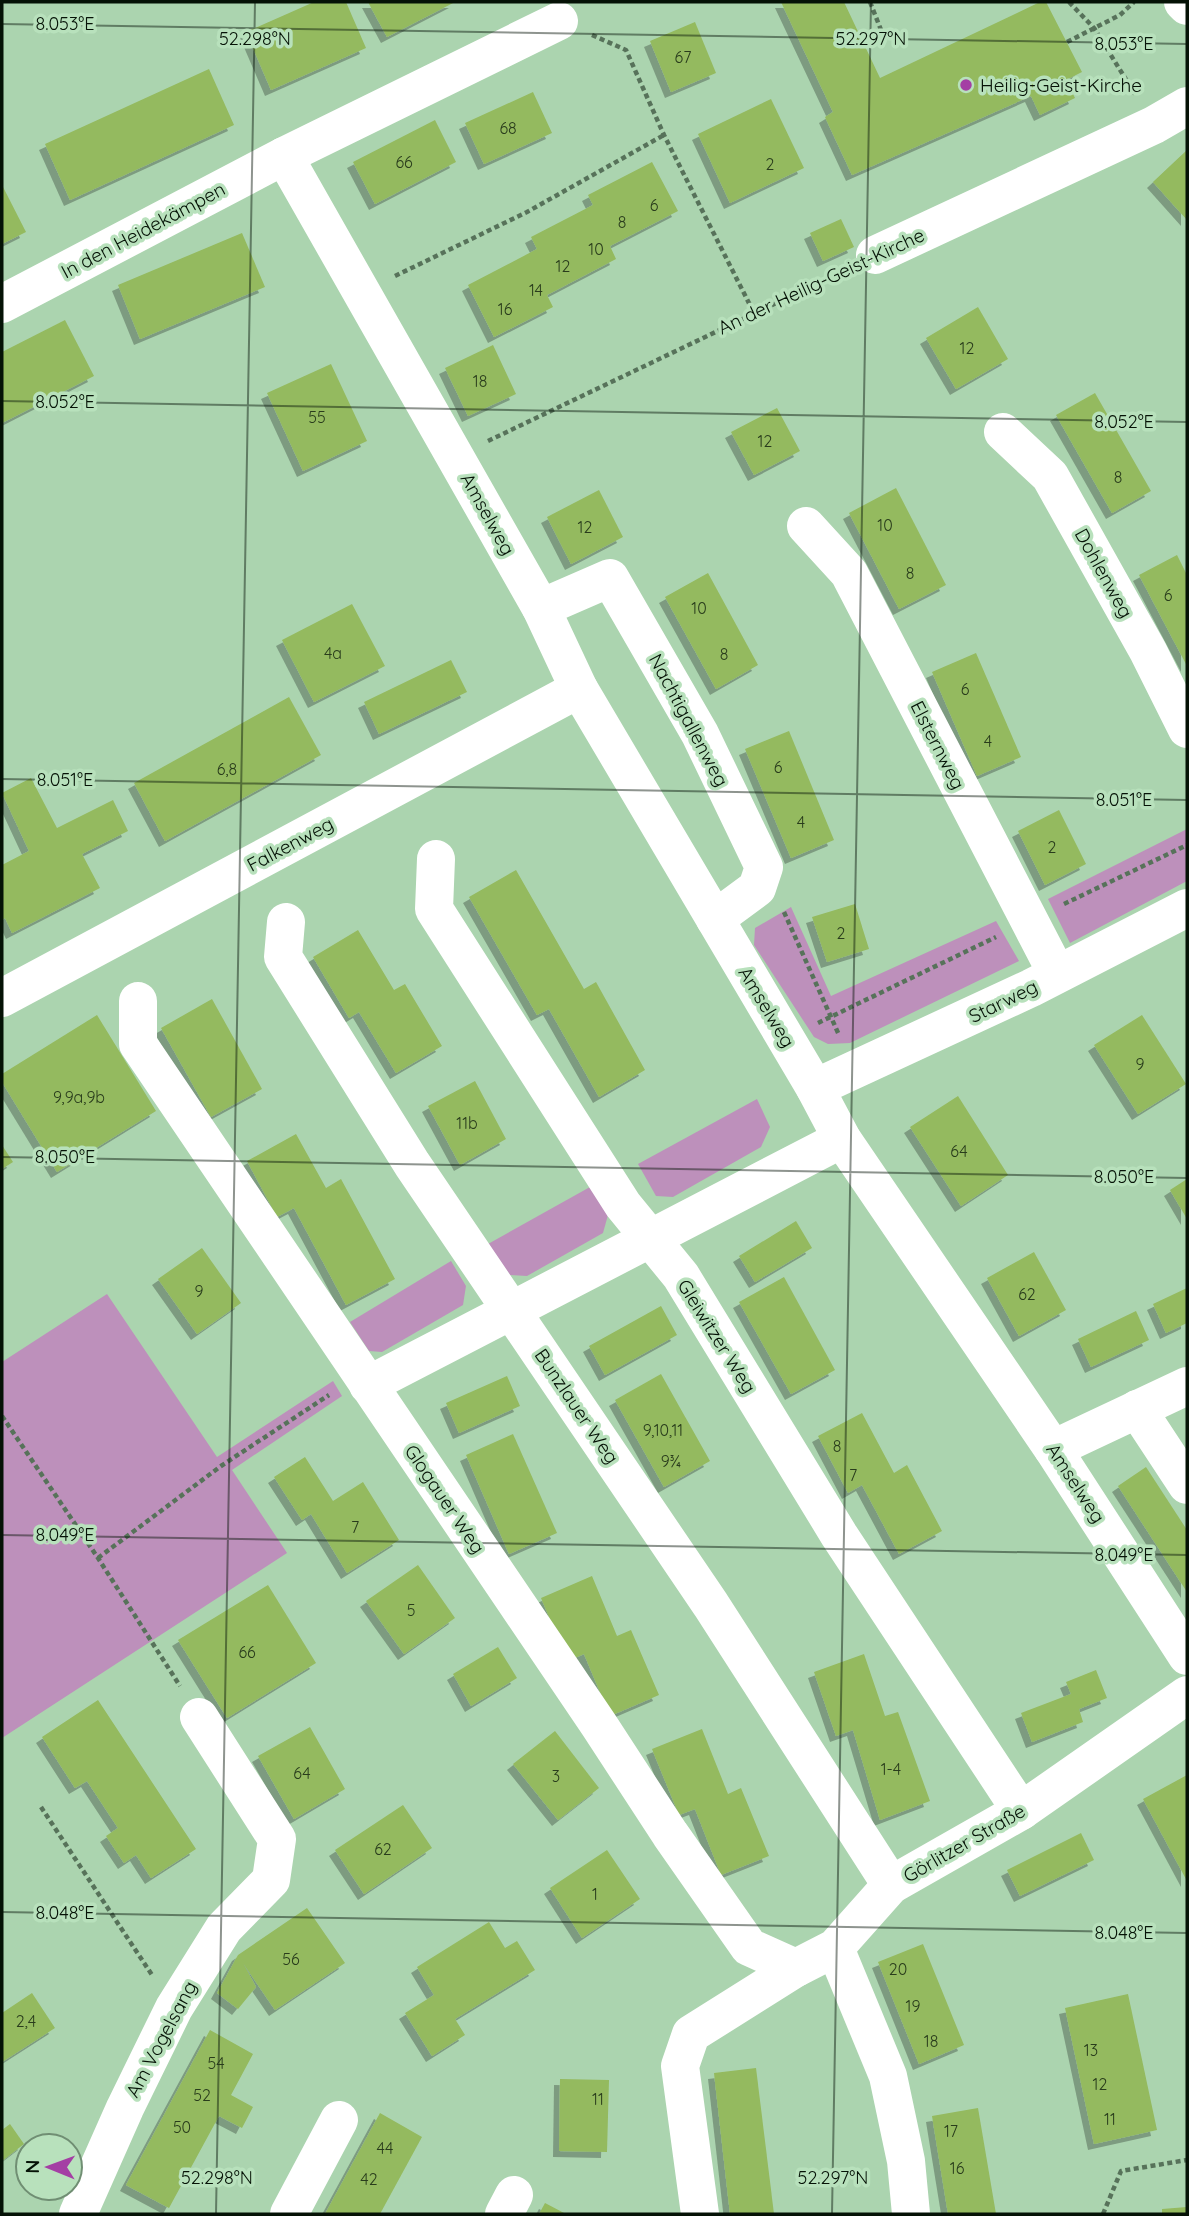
<svg xmlns="http://www.w3.org/2000/svg" width="1189" height="2216" font-family="Quicksand,sans-serif">
<style>
.green{fill:#bd90bb}
.building{fill:#94ba5e;filter:url(#shadow)}
.lines{fill:none;stroke-linecap:round;stroke-linejoin:round}
.path{stroke:#57725a;stroke-width:4.5;stroke-dasharray:5 3.5;stroke-linecap:butt}
.minor{stroke:#fff;stroke-width:38}
.ticks{fill:none;stroke:#051206;stroke-width:2;stroke-opacity:0.45}
.poi-dot{fill:#a43fa4;stroke:#b8e1bc;stroke-width:2.5}
.labels{text-anchor:middle;stroke-width:7;stroke-linejoin:round;paint-order:stroke}
.number-label{font-size:16px;fill:#293c1c}
.poi-label{font-size:19px;fill:#051206;stroke:#b8e1bc;text-anchor:start}
.street-label{font-size:19px;fill:#051206;stroke:#b8e1bc}
.ticks-label{font-size:18px;text-anchor:middle;fill:#051206;stroke:#b8e1bc;stroke-width:7;stroke-linejoin:round;paint-order:stroke}
</style>
<defs>
<filter id="shadow"><feDropShadow dx="-6" dy="6" stdDeviation="0" flood-color="#0004"/></filter>
</defs>
<rect width="100%" height="100%" fill="#abd4af"/>
<g class="green">
<path d="M1187,829V881L1070,943L1048,899Z"/>
<path d="M791,907L831,996L996,921L1019,961L850,1043L828,1044L814,1037L754,945L755,928Z"/>
<path d="M757,1099L770,1127L761,1147L673,1197L656,1196L638,1164Z"/>
<path d="M590,1187L608,1215L603,1233L527,1276L510,1275L488,1244Z"/>
<path d="M451,1261L466,1286L463,1305L382,1352L369,1351L350,1322Z"/>
<path d="M107,1294L217,1457L333,1381L342,1396L232,1470L287,1553L2,1738V1362Z"/>
</g>
<g class="building">
<path d="M314,2H346L366,48L271,90L246,32Z"/>
<path d="M368,2H455L387,37Z"/>
<path d="M781,2H844L880,78L1040,2H1046L1082,72L1066,80L1075,98L1040,115L1031,96L852,175L825,117L833,112Z"/>
<path d="M695,22L716,73L671,92L650,41Z"/>
<path d="M209,69L234,125L70,200L45,144Z"/>
<path d="M533,92L552,133L484,164L465,123Z"/>
<path d="M771,99L804,168L730,203L698,134Z"/>
<path d="M435,120L456,162L375,204L353,162Z"/>
<path d="M1187,150V220L1153,182Z"/>
<path d="M652,162L678,211L610,246L616,259L547,295L553,307L494,337L468,285L537,249L531,237L593,205L588,195Z"/>
<path d="M2,185L26,232L2,244Z"/>
<path d="M841,219L854,247L823,261L810,233Z"/>
<path d="M242,233L265,287L140,339L118,285Z"/>
<path d="M978,307L1008,359L956,389L926,338Z"/>
<path d="M65,320L94,376L2,423V352Z"/>
<path d="M493,345L516,394L468,416L445,368Z"/>
<path d="M331,364L367,441L303,471L267,393Z"/>
<path d="M1095,393L1151,491L1112,513L1056,415Z"/>
<path d="M777,408L800,451L754,475L731,432Z"/>
<path d="M896,488L946,585L899,609L849,513Z"/>
<path d="M599,490L623,537L571,564L547,517Z"/>
<path d="M1177,555L1187,575V666L1139,575Z"/>
<path d="M708,573L758,665L716,689L665,597Z"/>
<path d="M352,604L385,666L314,702L282,640Z"/>
<path d="M976,653L1021,757L977,776L932,672Z"/>
<path d="M451,660L467,692L379,734L364,702Z"/>
<path d="M289,697L321,755L165,841L134,783Z"/>
<path d="M789,731L834,840L791,858L745,749Z"/>
<path d="M31,778L57,828L113,800L128,831L82,854L100,888L12,933L5,918L2,920V865L29,851L2,793Z"/>
<path d="M1059,810L1086,864L1045,885L1018,831Z"/>
<path d="M516,870L584,989L596,982L645,1070L599,1097L549,1009L537,1015L469,897Z"/>
<path d="M855,904L869,949L827,962L812,917Z"/>
<path d="M358,930L394,990L405,984L442,1046L396,1073L359,1012L349,1018L313,957Z"/>
<path d="M212,999L262,1089L211,1117L161,1028Z"/>
<path d="M97,1015L156,1111L57,1172L2,1082V1074Z"/>
<path d="M1142,1015L1186,1084L1138,1114L1094,1045Z"/>
<path d="M475,1081L506,1139L460,1165L428,1106Z"/>
<path d="M958,1096L1008,1175L961,1206L910,1127Z"/>
<path d="M296,1134L326,1188L341,1179L395,1279L346,1305L294,1208L277,1217L247,1161Z"/>
<path d="M2,1145L13,1162L2,1169Z"/>
<path d="M1187,1179V1219L1170,1190Z"/>
<path d="M796,1221L812,1248L755,1282L739,1256Z"/>
<path d="M202,1248L241,1303L197,1334L158,1279Z"/>
<path d="M1034,1252L1066,1310L1019,1336L987,1278Z"/>
<path d="M784,1277L835,1370L791,1394L739,1302Z"/>
<path d="M1187,1288V1323L1166,1333L1153,1304Z"/>
<path d="M661,1306L677,1335L605,1375L589,1346Z"/>
<path d="M1136,1311L1149,1340L1091,1367L1078,1339Z"/>
<path d="M661,1374L710,1461L664,1487L615,1400Z"/>
<path d="M507,1376L520,1406L459,1433L446,1403Z"/>
<path d="M862,1413L894,1473L907,1465L942,1531L899,1554L862,1485L848,1493L818,1436Z"/>
<path d="M513,1434L557,1533L509,1554L466,1455Z"/>
<path d="M305,1457L333,1501L363,1482L399,1540L347,1573L311,1514L302,1520L274,1477Z"/>
<path d="M1146,1467L1187,1530V1592L1118,1486Z"/>
<path d="M418,1565L455,1618L404,1654L366,1601Z"/>
<path d="M592,1576L617,1636L631,1630L659,1695L610,1716L584,1654L568,1661L541,1598Z"/>
<path d="M268,1585L316,1663L227,1718L178,1640Z"/>
<path d="M498,1647L517,1678L471,1706L453,1674Z"/>
<path d="M864,1654L885,1716L898,1712L930,1801L880,1820L853,1730L836,1736L814,1672Z"/>
<path d="M1096,1670L1107,1698L1079,1709L1083,1722L1032,1742L1021,1713L1071,1694L1066,1682Z"/>
<path d="M98,1700L196,1849L151,1878L136,1855L124,1863L106,1836L118,1828L87,1781L75,1788L42,1737Z"/>
<path d="M310,1727L345,1789L294,1819L258,1756Z"/>
<path d="M702,1729L728,1794L741,1788L769,1856L721,1875L695,1809L679,1815L652,1749Z"/>
<path d="M555,1731L599,1788L558,1820L513,1764Z"/>
<path d="M1187,1775V1881L1143,1799Z"/>
<path d="M403,1805L432,1848L364,1894L335,1850Z"/>
<path d="M1081,1833L1094,1860L1020,1896L1007,1870Z"/>
<path d="M607,1850L640,1899L582,1938L550,1888Z"/>
<path d="M307,1908L345,1963L275,2010L243,1963L256,1987L238,2009L217,1993L238,1955Z"/>
<path d="M489,1922L505,1948L517,1941L535,1970L455,2019L465,2035L432,2056L405,2013L434,1995L417,1967Z"/>
<path d="M923,1944L964,2045L919,2064L878,1962Z"/>
<path d="M32,1993L55,2028L2,2062V2013Z"/>
<path d="M1128,1994L1157,2130L1094,2144L1065,2008Z"/>
<path d="M210,2030L253,2054L231,2095L253,2107L242,2128L219,2116L169,2208L126,2185Z"/>
<path d="M756,2068L774,2214H730L714,2073Z"/>
<path d="M560,2079L609,2080L607,2152L559,2151Z"/>
<path d="M978,2108L996,2214H948L932,2116Z"/>
<path d="M380,2113L422,2137L380,2214H325Z"/>
<path d="M10,2124L24,2144L2,2161V2130Z"/>
<path d="M545,2203L566,2214H539Z"/>
<path d="M1187,2207V2214H1162V2209Z"/>
</g>
<g class="lines">
<g class="path">
<path d="M870,2L885,40"/>
<path d="M1069,2L1094,28L1135,94"/>
<path d="M592,35L626,50L664,135L754,313"/>
<path d="M1067,42L1120,15L1134,2"/>
<path d="M395,276L527,212L664,135"/>
<path d="M488,441L843,271"/>
<path d="M1064,904L1187,845"/>
<path d="M784,912L839,1035"/>
<path d="M818,1023L996,937"/>
<path d="M2,1416L98,1558L180,1686"/>
<path d="M98,1558L221,1466L329,1395"/>
<path d="M41,1807L152,1975"/>
<path d="M1103,2214L1121,2171L1187,2160"/>
</g>
<g class="minor">
<path d="M1183,2L1187,6"/>
<path d="M284,156L541,608L579,689L815,1088L842,1139L1053,1449L1187,1656"/>
<path d="M875,255L1154,125L1187,106"/>
<path d="M2,304L284,156L559,21"/>
<path d="M1003,432L1050,476L1148,651L1187,729"/>
<path d="M806,526L849,573L1057,974"/>
<path d="M541,608L610,578L700,734L764,867L757,888L715,919"/>
<path d="M436,859L434,909L623,1205L681,1276L839,1535L1021,1811"/>
<path d="M286,922L283,957L412,1164L711,1605L891,1885"/>
<path d="M2,998L579,689"/>
<path d="M138,1001V1044L599,1725L670,1834L749,1947L796,1968"/>
<path d="M815,1088L1031,988L1187,908"/>
<path d="M368,1385L842,1139"/>
<path d="M1137,1409L1187,1485"/>
<path d="M1053,1449L1187,1386"/>
<path d="M835,1948L888,2076L906,2161L911,2214"/>
<path d="M78,2214L125,2108L174,2008L224,1928L271,1880L277,1839L199,1717"/>
<path d="M289,2214L339,2120"/>
<path d="M504,2214L514,2195"/>
<path d="M700,2214L680,2066L691,2034L796,1968L835,1948L891,1885L1021,1811L1187,1695"/>
</g>
</g>
<path class="ticks" d="M2,24L1187,44M2,401L1187,422M2,779L1187,800M2,1157L1187,1178M2,1535L1187,1555M2,1912L1187,1933M216,2214L255,2M832,2214L871,2"/>
<circle class="poi-dot" cx="966" cy="85" r="7"/>
<g class="labels">
<g class="number-label">
<text x="683" y="63">67</text>
<text x="508" y="134">68</text>
<text x="404" y="168">66</text>
<text x="770" y="170">2</text>
<text x="654" y="211">6</text>
<text x="622" y="228">8</text>
<text x="596" y="255">10</text>
<text x="563" y="272">12</text>
<text x="536" y="296">14</text>
<text x="505" y="315">16</text>
<text x="967" y="354">12</text>
<text x="480" y="387">18</text>
<text x="317" y="423">55</text>
<text x="765" y="447">12</text>
<text x="1118" y="483">8</text>
<text x="885" y="531">10</text>
<text x="585" y="533">12</text>
<text x="910" y="579">8</text>
<text x="1168" y="601">6</text>
<text x="699" y="614">10</text>
<text x="333" y="659">4a</text>
<text x="724" y="660">8</text>
<text x="965" y="695">6</text>
<text x="988" y="747">4</text>
<text x="778" y="773">6</text>
<text x="227" y="775">6,8</text>
<text x="801" y="828">4</text>
<text x="1052" y="853">2</text>
<text x="841" y="939">2</text>
<text x="1140" y="1070">9</text>
<text x="79" y="1103">9,9a,9b</text>
<text x="467" y="1129">11b</text>
<text x="959" y="1157">64</text>
<text x="199" y="1297">9</text>
<text x="1027" y="1300">62</text>
<text x="663" y="1436">9,10,11</text>
<text x="837" y="1452">8</text>
<text x="671" y="1467">9¾</text>
<text x="853" y="1481">7</text>
<text x="355" y="1533">7</text>
<text x="411" y="1616">5</text>
<text x="247" y="1658">66</text>
<text x="891" y="1775">1-4</text>
<text x="302" y="1779">64</text>
<text x="556" y="1782">3</text>
<text x="383" y="1855">62</text>
<text x="595" y="1900">1</text>
<text x="291" y="1965">56</text>
<text x="898" y="1975">20</text>
<text x="913" y="2012">19</text>
<text x="26" y="2027">2,4</text>
<text x="931" y="2047">18</text>
<text x="1091" y="2056">13</text>
<text x="216" y="2069">54</text>
<text x="1100" y="2090">12</text>
<text x="202" y="2101">52</text>
<text x="598" y="2105">11</text>
<text x="1110" y="2125">11</text>
<text x="182" y="2133">50</text>
<text x="951" y="2137">17</text>
<text x="385" y="2154">44</text>
<text x="957" y="2174">16</text>
<text x="369" y="2185">42</text>
</g>
<g class="poi-label">
<text x="980" y="92">Heilig-Geist-Kirche</text>
</g>
<g class="street-label">
<text transform="translate(143 230) rotate(-28)" y="7">In den Heidekämpen</text>
<text transform="translate(821 281) rotate(-25)" y="7">An der Heilig-Geist-Kirche</text>
<text transform="translate(488 514) rotate(61)" y="7">Amselweg</text>
<text transform="translate(1104 573) rotate(61)" y="7">Dohlenweg</text>
<text transform="translate(689 720) rotate(62)" y="7">Nachtigallenweg</text>
<text transform="translate(938 745) rotate(63)" y="7">Elsternweg</text>
<text transform="translate(290 844) rotate(-28)" y="7">Falkenweg</text>
<text transform="translate(1003 1001) rotate(-26)" y="7">Starweg</text>
<text transform="translate(767 1007) rotate(59)" y="7">Amselweg</text>
<text transform="translate(717 1336) rotate(58)" y="7">Gleiwitzer Weg</text>
<text transform="translate(577 1406) rotate(56)" y="7">Bunzlauer Weg</text>
<text transform="translate(1076 1483) rotate(57)" y="7">Amselweg</text>
<text transform="translate(445 1499) rotate(56)" y="7">Glogauer Weg</text>
<text transform="translate(964 1843) rotate(-30)" y="7">Görlitzer Straße</text>
<text transform="translate(161 2039) rotate(-62)" y="7">Am Vogelsang</text>
</g>
</g>
<g class="ticks-label">
<text x="65" y="30">8.053°E</text>
<text x="255" y="45">52.298°N</text>
<text x="871" y="45">52.297°N</text>
<text x="1124" y="50">8.053°E</text>
<text x="65" y="408">8.052°E</text>
<text x="1124" y="428">8.052°E</text>
<text x="65" y="786">8.051°E</text>
<text x="1124" y="806">8.051°E</text>
<text x="65" y="1163">8.050°E</text>
<text x="1124" y="1183">8.050°E</text>
<text x="65" y="1541">8.049°E</text>
<text x="1124" y="1561">8.049°E</text>
<text x="65" y="1919">8.048°E</text>
<text x="1124" y="1939">8.048°E</text>
<text x="217" y="2184">52.298°N</text>
<text x="833" y="2184">52.297°N</text>
</g>
<rect width="1189" height="2216" fill="none" stroke="#051206" stroke-width="7"/>
<g transform="translate(49 2167) rotate(271)"><circle r="33" fill="#b8e1bc" stroke="#708e73" stroke-width="2"/>
<path d="M0-5L12 26L0 18L-12 26Z" fill="#a43fa4"/>
<text y="-10" font-size="19" font-weight="bold" text-anchor="middle" fill="#051206">N</text>
</g>
</svg>
